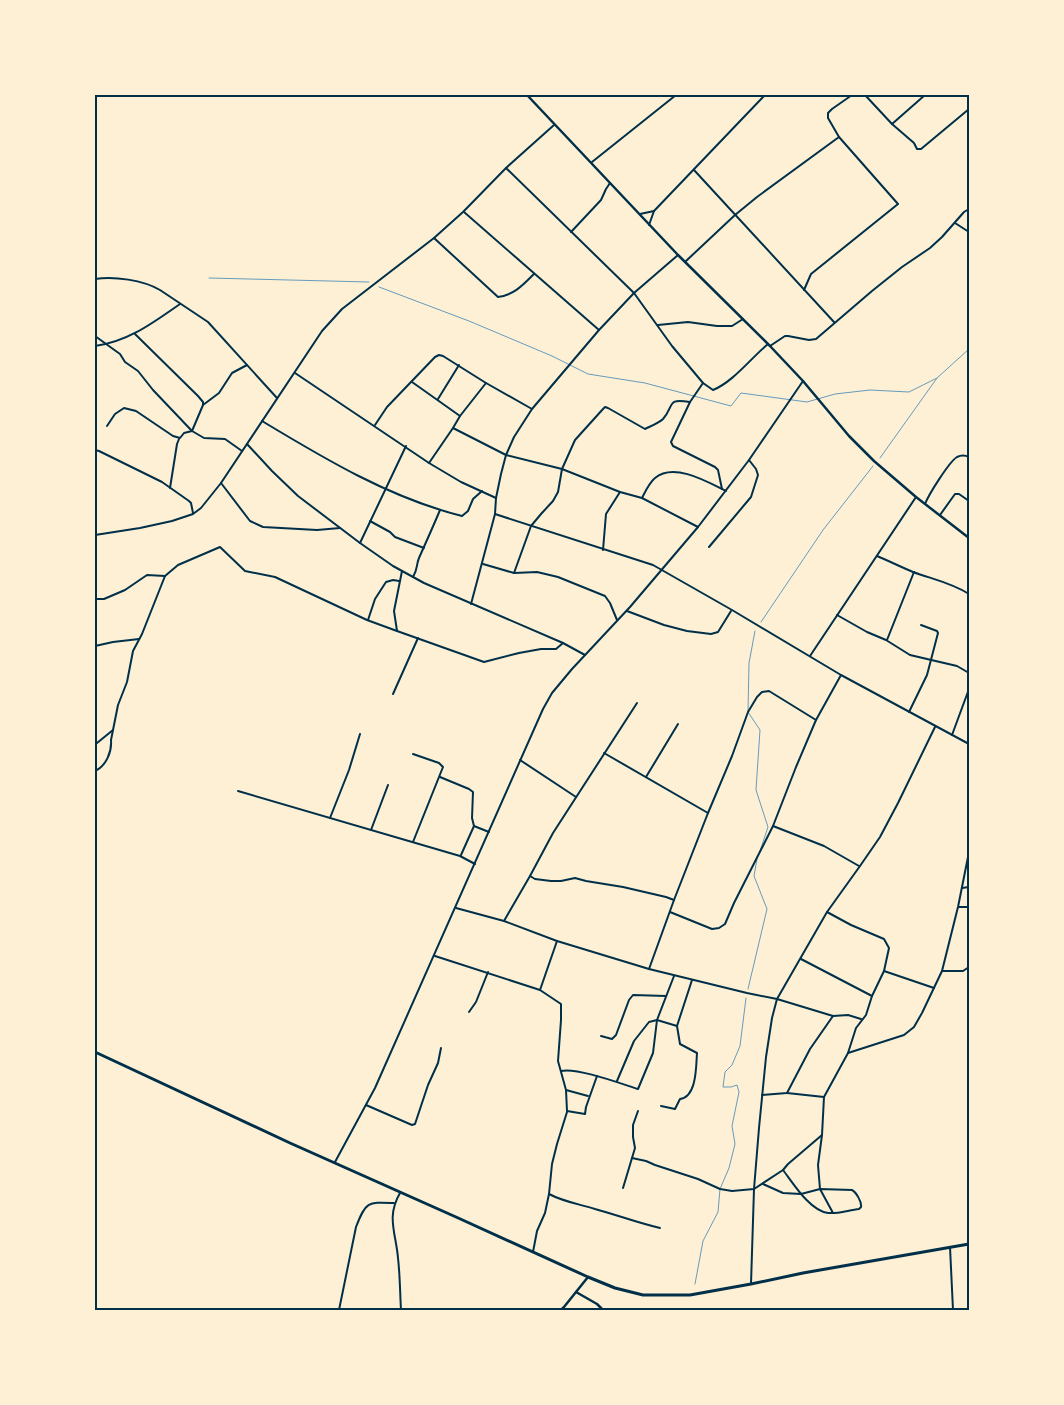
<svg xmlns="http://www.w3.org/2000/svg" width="1064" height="1405" font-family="'Archivo Narrow',sans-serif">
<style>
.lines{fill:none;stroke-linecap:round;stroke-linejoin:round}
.stream{stroke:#669bbc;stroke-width:1}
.minor{stroke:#003049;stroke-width:2}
.tertiary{stroke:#003049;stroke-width:2.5}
.trunk{stroke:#003049;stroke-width:3}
.neatline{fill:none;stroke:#003049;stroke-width:2}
</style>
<rect width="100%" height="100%" fill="#fdf0d5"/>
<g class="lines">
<g class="stream">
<path d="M209,278L369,282"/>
<path d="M379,287L469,321L552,356L588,374L645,383L731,406L741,393L807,402L835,394L870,390L909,392L937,378"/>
<path d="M880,458L937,378L969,349"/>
<path d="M761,622L823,530L873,466"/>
<path d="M755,631L749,663L748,712L760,730L756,790L768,827L760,851"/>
<path d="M748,989L767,909L754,876L757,859"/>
<path d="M695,1284L703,1241L718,1212L720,1189L729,1168L735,1144L732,1126L739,1092L737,1085L731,1087H723L725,1072L732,1065L740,1046L746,998"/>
</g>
<g class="minor">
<path d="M865,95L892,124L914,143L917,149H921L969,109"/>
<path d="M892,124L925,95"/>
<path d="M592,162L676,95"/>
<path d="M506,168L634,293L672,346L703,383L690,402L671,442L673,446L715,467L718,470L722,489"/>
<path d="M694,170L834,322"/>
<path d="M464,212L599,330"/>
<path d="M640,214L654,211"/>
<path d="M955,223L969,232"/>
<path d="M649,225L654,211L765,95"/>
<path d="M571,232L601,200L606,189L610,183"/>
<path d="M434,238L498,297C514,295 523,285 534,274"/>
<path d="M686,261L735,215L757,197L839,137"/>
<path d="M95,279C114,276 143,280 160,290L208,322L277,398"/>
<path d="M804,290L811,274L898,204L839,137L828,118V113L832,109L852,95"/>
<path d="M658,325L688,322L717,326H732L743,319"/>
<path d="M135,334L198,396L203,402V405"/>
<path d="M95,336L120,354L125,362L138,371L153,390L192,431L204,438L225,439L242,451"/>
<path d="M95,346C128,342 154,322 180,304"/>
<path d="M770,346L785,336H788L809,340L816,339L872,291L902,267L930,248L942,237L964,212L969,209"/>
<path d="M295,373L429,463L461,482L496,498"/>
<path d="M412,382L460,416L453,428L506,455L562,469L620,492L642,498L698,527"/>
<path d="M703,383L713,390C733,382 751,358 768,344"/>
<path d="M438,399L459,365"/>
<path d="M460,416L486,383"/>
<path d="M262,421C325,459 390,498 462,516L468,511L473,499L482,491"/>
<path d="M375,425L387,407L435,357L439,355L443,356L486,383L532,409"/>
<path d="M107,426L115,414L124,408L136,411L173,436L180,438L184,433L192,431L203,405L219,393L232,373L247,365"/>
<path d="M247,444L272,471L298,496L360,543L393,566L424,583L563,643L585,655"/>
<path d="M95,450L99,451L162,482L189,501L191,503L193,513"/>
<path d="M429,463L453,428"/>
<path d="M221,483L250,521L263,527L317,530L340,528"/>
<path d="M170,488L177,444L179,439"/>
<path d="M642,498C645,492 649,483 655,478C674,462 708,482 726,491"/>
<path d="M925,504C929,494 949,462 957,457C961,455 965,455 969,457"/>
<path d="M495,514L653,565L732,610L841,675L969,744"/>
<path d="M940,515L955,494H959L969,501"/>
<path d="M370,521L390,532L395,537L424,548"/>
<path d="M95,535L140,528L172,521L193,514L201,508L221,483L322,331L342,309L434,238L463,212L506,168L554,125"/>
<path d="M360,543L406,446"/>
<path d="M709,547L751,497L758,475L756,469L749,460"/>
<path d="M603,550L606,514L620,492"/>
<path d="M877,556C889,561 901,567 913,572C932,579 952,583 969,594"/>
<path d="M483,564L514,573L537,572L558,577L605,596L610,603L617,620"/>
<path d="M402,571L394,611L397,631L484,662L519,653L541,649H556L563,643"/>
<path d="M514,573L531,526L541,514L553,501L558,492L562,469L575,440L603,409L605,407L608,408L645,429C651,426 659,423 663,419C675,405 666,398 690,402"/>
<path d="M413,577C418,569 416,565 419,558C426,542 433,527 440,510"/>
<path d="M95,599H104L125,590L147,575L165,576L178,565L220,547L245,571L275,577L367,620L397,631"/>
<path d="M471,604L495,514L496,498L501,474L506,455L514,437L532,409L599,330L634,293L678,255"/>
<path d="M627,611L664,625L687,631L711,634L718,632L731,611"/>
<path d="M837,615L867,632L886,640L910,655L957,666L969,673"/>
<path d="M368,620L375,599L386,582L393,580L399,581"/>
<path d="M887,640L914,572"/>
<path d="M95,646L113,642L139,639"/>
<path d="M810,656L916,497"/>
<path d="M393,694L418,638"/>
<path d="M909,712L927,675L938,633L937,631L921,625"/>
<path d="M952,735L969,689"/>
<path d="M95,742L97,743L113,730"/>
<path d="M604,753L708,813"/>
<path d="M520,760L576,797"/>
<path d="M95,771C106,766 112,752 111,740L118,705L127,682L133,651L142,634L165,576"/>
<path d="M440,777L469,789L473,792L472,818L474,826L489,832"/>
<path d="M646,777L678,724"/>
<path d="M238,791L460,856L475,864"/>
<path d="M330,818L349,770L360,734"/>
<path d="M773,826L824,846L859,866"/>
<path d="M371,830L388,785"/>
<path d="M413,842L443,767L439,763L413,754"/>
<path d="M461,855L474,826"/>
<path d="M530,876L535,879L551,881H561L575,878L586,881L623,887L666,897L674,900"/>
<path d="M962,888L969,887"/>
<path d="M959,907H969"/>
<path d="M456,908L504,921L557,941L649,969L747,993L777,999L833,1016"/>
<path d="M670,912L712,929L719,928L725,924L734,903L773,826L796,767L816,720L841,675"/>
<path d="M827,912L851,925L884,939L889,948L884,971L872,996L866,1015L856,1028L848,1053"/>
<path d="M504,921L530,876L553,833L637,703"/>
<path d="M557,941L540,990L561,1004V1020L558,1061L566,1090L567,1111L585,1114L586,1107L597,1076"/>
<path d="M435,956L540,990"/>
<path d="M801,959L872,996"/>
<path d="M649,969L674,900L708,813L732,756L748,712L757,697L762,692L769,691L816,720"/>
<path d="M884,971L934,988"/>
<path d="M942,971H963L969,967"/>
<path d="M469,1012L476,1002L488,972"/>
<path d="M601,1036L612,1039L616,1035L629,1000L633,995L666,996"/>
<path d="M561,1071C576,1067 622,1084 638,1089L653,1053L657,1020L674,976"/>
<path d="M617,1081L634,1041L649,1022L657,1020L677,1026"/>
<path d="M566,1090L588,1096"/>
<path d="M787,1093L824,1097"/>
<path d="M762,1095L787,1093L810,1049L833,1016L848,1015L861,1019"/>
<path d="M366,1105L412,1125L415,1124L428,1085L438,1063L441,1048"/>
<path d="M661,1106L675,1109L680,1099C697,1097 696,1066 697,1053L680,1044L677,1026L692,980"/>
<path d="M632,1158L646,1161L655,1165L698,1179L720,1189L732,1191L754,1189L783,1170L788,1164L822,1135"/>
<path d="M335,1162L375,1088L543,709L552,693L572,669L630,607L698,527L749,460L803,381"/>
<path d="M763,1184L783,1193L801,1194L820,1189L852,1190C856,1192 862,1202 861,1207L859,1209C849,1210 838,1214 828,1213C810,1211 793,1183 783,1170"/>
<path d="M623,1188L635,1148L633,1137V1125L638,1111"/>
<path d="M400,1193C386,1217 396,1233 398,1258C400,1275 400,1293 401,1310"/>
<path d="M549,1194L552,1164L557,1144L567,1112"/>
<path d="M833,1213L820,1189L818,1165L822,1135L824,1097L848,1053L904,1035L914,1027L922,1013L942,971L958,907L969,852"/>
<path d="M950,1247L953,1310"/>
<path d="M533,1252L537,1231L545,1213L549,1194C564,1202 579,1204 595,1209C617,1215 638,1223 660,1228"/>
<path d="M751,1284L754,1189L759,1128L766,1057L772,1018L777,999L827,912L860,866L880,837L898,803L935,727"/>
<path d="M339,1310L356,1227C366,1201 368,1202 394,1203"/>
</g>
<g class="tertiary">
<path d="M527,95L678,255L770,346L803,381L849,436L874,461L916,497L969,538"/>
<path d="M576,1292L597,1304L603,1310"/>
<path d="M561,1310L564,1307L588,1277"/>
</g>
<path class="trunk" d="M95,1052L290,1143L456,1217L588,1277L615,1288L643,1295H690L751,1284L803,1273L969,1244"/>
</g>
<rect width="1064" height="1405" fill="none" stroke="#fdf0d5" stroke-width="192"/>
<rect x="96" y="96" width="872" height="1213" class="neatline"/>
</svg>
